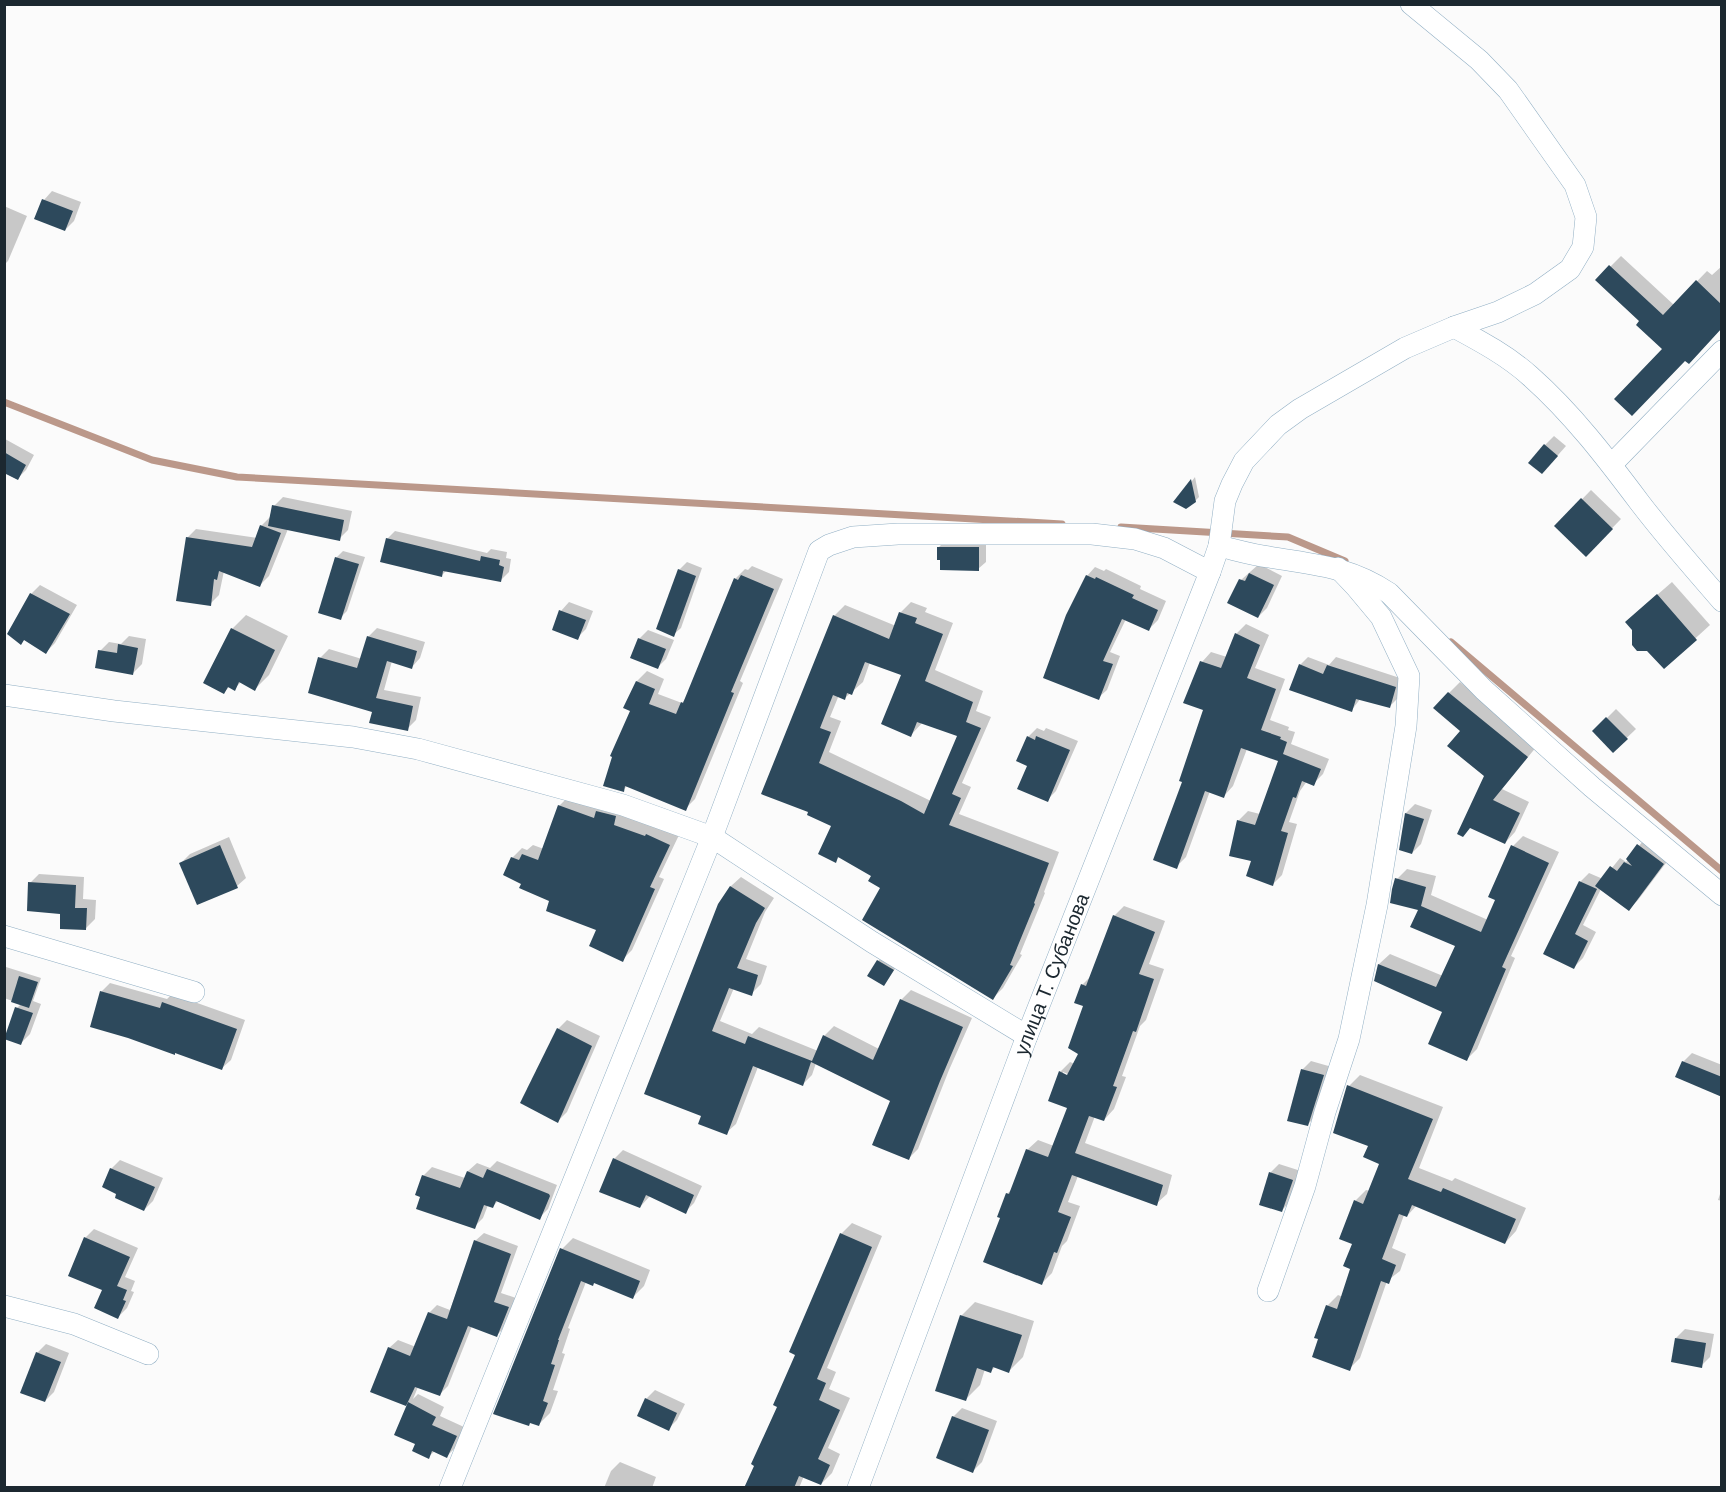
<svg xmlns="http://www.w3.org/2000/svg" width="1726" height="1492" font-family="Arial,sans-serif">
<style>
.shadow{fill:#0003;fill-rule:evenodd}
.lines{fill:none;stroke-linecap:round;stroke-linejoin:round}
.stream{stroke:#bb988a;stroke-width:7}
.building{fill:#2d495c;fill-rule:evenodd}
.minor-casing{stroke:#91afc4;stroke-width:22}
.minor{stroke:#fff;stroke-width:21}
.labels{text-anchor:middle;stroke-width:6;stroke-linejoin:round;paint-order:stroke}
.street-label{font-size:20px;fill:#1c2830;stroke:#fbfbfb}
</style>
<rect width="100%" height="100%" fill="#fbfbfb"/>
<g class="shadow">
<path d="M52,191L81,202L74,221L65,230L44,200Z"/>
<path d="M4,206L27,216L8,261L4,265Z"/>
<path d="M1621,256L1674,305L1707,271L1712,275L1722,266V328L1664,349L1641,321L1597,280Z"/>
<path d="M1554,436L1566,446L1551,463L1545,445Z"/>
<path d="M5,439L34,455L26,470L17,479L4,472Z"/>
<path d="M1195,477L1199,497L1195,501L1176,502Z"/>
<path d="M1591,490L1621,519L1586,555L1556,526Z"/>
<path d="M283,497L352,511L348,530L339,539L288,529L269,576L260,585L224,571L219,595L210,604L187,538L196,529L257,538L261,526L270,517L274,506Z"/>
<path d="M395,531L487,553L491,549L507,552L506,558L511,559L509,572L501,580L447,570L442,575L387,539Z"/>
<path d="M946,540H986V562L978,569L939,547Z"/>
<path d="M343,551L365,557L347,611L340,618L336,558Z"/>
<path d="M687,562L702,568L681,628L673,635L679,570Z"/>
<path d="M1259,564L1282,576L1267,608L1258,617L1229,603L1241,580Z"/>
<path d="M752,566L783,579L740,681L743,683L695,799L685,809L628,785L623,790L632,711L625,707L637,681L647,671L664,679L658,694L682,703L686,698L735,579L745,569L748,570Z"/>
<path d="M1095,567L1104,571L1106,569L1141,586L1140,589L1166,601L1158,620L1149,629L1126,619L1110,652L1120,656L1107,690L1098,698L1087,576Z"/>
<path d="M1672,582L1710,625L1664,667L1634,629L1641,609Z"/>
<path d="M40,585L77,605L55,643L46,652L25,639L21,643L31,594Z"/>
<path d="M569,602L593,611L586,629L577,638L561,611Z"/>
<path d="M911,602L927,608L925,612L953,623L935,670L983,691L976,711L991,717L962,783L971,787L959,814L1059,852L1044,892L1045,893L1020,954L1022,955L1003,988L993,998L882,887L873,875L840,856L835,861L833,825L810,812L762,793L834,616L845,605L896,626L900,613ZM870,662L903,675L911,735L923,722L959,735L931,801L829,752L841,721L830,717L839,695L845,698L863,682Z"/>
<path d="M246,615L288,636L269,675L255,689L241,682L234,689L230,686L224,692L232,629Z"/>
<path d="M1246,624L1269,635L1255,668L1285,679L1270,720L1289,727L1288,730L1295,732L1291,744L1329,759L1323,774L1313,784L1307,781L1300,791L1289,822L1297,824L1282,875L1272,885L1253,860L1238,821L1248,811L1260,814L1280,760L1247,749L1233,786L1224,796L1210,791L1186,857L1176,867L1184,782L1205,709L1202,662L1211,652L1227,657L1236,634Z"/>
<path d="M377,628L425,642L420,658L412,667L392,661L384,690L421,697L416,720L407,729L320,658L329,649L362,659L368,637Z"/>
<path d="M648,630L674,640L666,659L657,668L639,639Z"/>
<path d="M129,636L146,639L142,664L133,673L100,651L109,642L121,644Z"/>
<path d="M1308,657L1329,665L1336,657L1403,679L1398,698L1390,706L1361,698L1351,711L1300,665Z"/>
<path d="M1460,682L1537,746L1502,789L1529,802L1515,832L1505,843L1485,776L1462,731L1435,707Z"/>
<path d="M1616,709L1636,729L1613,751L1594,731Z"/>
<path d="M1037,728L1044,731L1046,728L1078,741L1056,791L1047,800L1029,765L1028,737Z"/>
<path d="M569,796L679,835L659,877L664,879L632,950L622,960L598,929L523,883L512,858L522,848L527,850L533,845L544,849L559,806Z"/>
<path d="M1415,804L1432,810L1421,844L1412,853L1401,849L1406,813Z"/>
<path d="M1523,836L1559,852L1511,956L1515,958L1477,1049L1467,1059L1444,1011L1376,980L1379,964L1390,954L1443,976L1457,946L1420,909L1397,879L1407,869L1436,876L1431,895L1488,920L1497,899L1513,846Z"/>
<path d="M1647,836L1672,855L1638,900L1629,909L1601,889L1583,925L1596,932L1583,958L1574,967L1545,953L1580,882L1589,873L1603,879L1620,858L1626,862Z"/>
<path d="M229,837L246,878L237,886L198,903L181,863L190,854Z"/>
<path d="M39,874L84,877L83,899L96,900L95,919L86,928L62,912L30,883Z"/>
<path d="M741,877L774,898L765,912L746,959L767,966L761,984L751,994L734,988L720,1021L752,1034L759,1027L818,1051L824,1036L834,1026L879,1049L901,1000L911,990L972,1018L949,1070L918,1149L909,1158L892,1100L816,1063L812,1075L803,1084L758,1067L736,1124L726,1133L703,1115L720,905L731,886Z"/>
<path d="M1124,906L1165,921L1149,964L1164,969L1146,1020L1140,1026L1122,1076L1126,1077L1114,1109L1104,1120L1095,1116L1085,1143L1172,1175L1167,1194L1156,1204L1078,1176L1068,1202L1080,1206L1067,1241L1062,1246L1052,1273L1042,1283L1002,1217L1007,1194L1013,1188L1027,1150L1038,1140L1054,1146L1069,1107L1060,1072L1070,1062L1075,1064L1080,1054L1085,1005L1082,985L1091,976L1114,916ZM1063,1072L1075,1077L1063,1075Z"/>
<path d="M882,957L897,966L884,985L878,961Z"/>
<path d="M6,967L41,978L33,1001L41,1004L30,1034L21,1043L17,1008L21,1004L4,998Z"/>
<path d="M110,983L167,999L172,994L245,1020L231,1060L222,1068L101,992Z"/>
<path d="M567,1020L600,1036L567,1112L558,1121V1029Z"/>
<path d="M1692,1053L1722,1065V1095L1683,1062Z"/>
<path d="M1311,1061L1332,1067L1316,1116L1307,1125L1302,1070Z"/>
<path d="M1360,1075L1443,1107L1419,1168L1452,1181L1455,1178L1526,1208L1516,1231L1505,1243L1417,1205L1407,1216L1404,1215L1392,1248L1406,1254L1400,1271L1387,1281L1360,1358L1349,1369L1327,1306L1338,1295L1343,1297L1352,1268L1355,1201L1366,1190L1370,1191L1381,1163L1370,1145L1349,1086Z"/>
<path d="M623,1150L702,1186L694,1203L685,1212L650,1196L640,1207L614,1159Z"/>
<path d="M120,1160L163,1178L153,1201L144,1210L111,1169Z"/>
<path d="M497,1161L557,1185L548,1209L539,1218L498,1201L493,1206L488,1205L483,1218L474,1227L422,1196L423,1176L432,1167L465,1178L468,1171L477,1163L490,1168Z"/>
<path d="M1279,1164L1301,1171L1291,1201L1282,1210L1270,1173Z"/>
<path d="M1722,1188V1201L1718,1200Z"/>
<path d="M852,1223L882,1236L827,1368L836,1372L829,1389L850,1398L828,1448L840,1454L832,1473L821,1484L804,1476L799,1488H746L779,1407L841,1234Z"/>
<path d="M94,1229L138,1248L125,1277L135,1281L131,1291L134,1292L127,1308L118,1317L104,1289L85,1238Z"/>
<path d="M484,1233L518,1246L501,1293L516,1298L505,1327L497,1335L472,1326L448,1386L440,1394L418,1387L413,1399L418,1394L444,1407L440,1416L464,1427L456,1447L447,1456L435,1451L428,1457L416,1443L408,1406L372,1391L389,1348L398,1340L416,1347L429,1313L437,1305L450,1310L475,1241Z"/>
<path d="M573,1238L650,1270L644,1286L633,1297L595,1282H586L568,1328L570,1329L562,1353L565,1354L553,1390L558,1391L550,1413L539,1424L562,1249Z"/>
<path d="M975,1302L1034,1321L1023,1357L1009,1371L996,1366L991,1371L985,1369L980,1385L966,1399L961,1316Z"/>
<path d="M1685,1329L1714,1334L1710,1357L1701,1366L1676,1338Z"/>
<path d="M46,1344L69,1353L54,1392L45,1401L37,1353Z"/>
<path d="M655,1390L685,1404L677,1420L668,1429L646,1399Z"/>
<path d="M962,1408L997,1421L982,1462L973,1471L953,1417Z"/>
<path d="M620,1462L656,1477L652,1488H604L611,1471Z"/>
</g>
<g class="lines">
<g class="stream">
<path d="M4,402L152,460L237,477L1062,524"/>
<path d="M1121,527L1288,537L1345,561"/>
<path d="M1451,642L1722,871"/>
</g>
</g>
<g class="building">
<path d="M42,199L73,211L65,231L34,219Z"/>
<path d="M1609,265L1663,315L1696,280L1722,305V328L1689,364L1685,361L1632,416L1614,399L1662,349L1636,325L1639,321L1595,280Z"/>
<path d="M1544,444L1558,456L1542,474L1528,463Z"/>
<path d="M4,452L26,465L18,480L4,473Z"/>
<path d="M1191,479L1196,502L1186,509L1173,502Z"/>
<path d="M1581,498L1613,529L1586,557L1554,526Z"/>
<path d="M272,505L344,520L340,541L268,526Z"/>
<path d="M260,525L281,533L260,587L219,571L217,580L214,579L211,606L176,601L186,537L252,547Z"/>
<path d="M386,538L480,561L481,556L500,560L499,565L504,567L501,582L443,571L442,577L380,562Z"/>
<path d="M937,547H979V571L940,570V560H937Z"/>
<path d="M335,557L359,564L341,620L318,613Z"/>
<path d="M678,569L696,576L674,637L656,629Z"/>
<path d="M1249,573L1274,585L1258,618L1227,603L1239,579L1245,581Z"/>
<path d="M741,575L774,589L731,692L734,693L686,811L625,786L624,792L603,786L612,757L610,756L630,711L623,708L636,681L655,689L649,704L676,714L681,702L683,703L734,578L738,580Z"/>
<path d="M1086,575L1095,579L1096,577L1134,595L1132,598L1158,610L1149,631L1122,619L1103,661L1113,664L1099,700L1043,678L1066,615Z"/>
<path d="M30,593L70,614L46,654L24,640L21,645L7,634Z"/>
<path d="M1657,594L1697,640L1664,669L1647,651H1637L1632,645V630L1625,622Z"/>
<path d="M559,610L586,620L578,640L552,630Z"/>
<path d="M899,612L917,618L915,623L943,634L925,681L973,702L966,722L981,728L952,794L961,798L949,825L1049,863L1034,903L1035,904L1010,965L1013,966L993,1000L862,920L880,888L868,881L871,876L838,857L836,863L818,854L831,826L807,815L808,812L761,794L833,615L889,639ZM865,662L901,675L881,724L911,737L917,722L957,736L924,814L901,801L819,763L831,732L820,728L833,695L845,700L847,693L852,695Z"/>
<path d="M231,628L275,650L255,691L239,682L235,691L228,687L224,694L203,683Z"/>
<path d="M1235,633L1260,645L1247,678L1276,689L1261,730L1281,737L1280,739L1287,742L1283,754L1321,769L1314,786L1302,781L1296,798L1293,797L1281,831L1288,833L1273,886L1246,876L1251,861L1229,856L1237,820L1255,825L1278,761L1241,748L1224,798L1205,791L1177,869L1153,860L1182,782L1179,781L1203,710L1183,703L1200,661L1221,668Z"/>
<path d="M367,636L417,651L412,669L387,661L376,698L413,706L408,731L369,723L372,712L308,693L318,657L357,668Z"/>
<path d="M638,638L666,649L658,669L630,658Z"/>
<path d="M118,644L138,648L133,675L95,668L98,650L117,653Z"/>
<path d="M1299,664L1323,674L1327,665L1396,687L1390,708L1356,699L1352,712L1289,690Z"/>
<path d="M1448,692L1528,757L1493,800L1520,813L1505,844L1470,828L1463,837L1457,834L1484,776L1447,746L1460,731L1433,708Z"/>
<path d="M1606,717L1628,739L1613,753L1592,731Z"/>
<path d="M1027,736L1035,740L1036,736L1070,750L1048,802L1017,789L1027,766L1016,761Z"/>
<path d="M558,805L594,818L596,811L616,816L614,825L645,836L646,834L670,845L650,887L655,889L623,962L589,946L596,930L546,911L549,901L519,888L521,884L503,875L511,857L519,860L522,854L538,860Z"/>
<path d="M1405,813L1424,819L1412,854L1399,850Z"/>
<path d="M1637,844L1664,864L1629,911L1595,886L1610,866L1617,871L1624,862L1632,866L1626,859Z"/>
<path d="M220,845L238,888L197,905L179,863Z"/>
<path d="M1511,845L1549,863L1502,967L1506,969L1467,1061L1428,1044L1442,1012L1374,981L1378,964L1436,987L1455,946L1410,927L1418,910L1390,903L1392,889L1395,878L1426,887L1421,906L1481,932L1495,900L1488,897Z"/>
<path d="M1579,881L1597,889L1575,934L1588,941L1574,969L1543,954Z"/>
<path d="M28,882L76,885L75,908H87L86,930L60,929V914L27,911Z"/>
<path d="M730,886L765,908L756,923L737,968L758,975L752,996L729,988L712,1031L745,1044L748,1036L812,1061L823,1035L873,1060L900,999L963,1027L940,1081L909,1160L872,1145L890,1101L811,1062L803,1086L753,1066L727,1135L698,1124L701,1116L644,1094L718,904Z"/>
<path d="M1113,915L1155,932L1139,974L1154,979L1136,1032L1133,1031L1113,1086L1117,1087L1104,1121L1089,1116L1075,1153L1163,1185L1157,1206L1072,1175L1058,1212L1071,1217L1057,1253L1054,1252L1042,1285L983,1262L1000,1218L997,1217L1006,1193L1009,1194L1026,1149L1048,1157L1067,1108L1048,1101L1059,1071L1067,1075L1078,1054L1068,1048L1083,1006L1074,1003L1081,984L1086,986Z"/>
<path d="M877,960L894,970L884,986L867,976Z"/>
<path d="M19,976L38,982L29,1008L11,1002Z"/>
<path d="M100,991L160,1008L162,1002L237,1029L222,1070L175,1053V1055L128,1038L90,1027Z"/>
<path d="M15,1007L33,1013L21,1045L4,1039Z"/>
<path d="M557,1028L592,1046L558,1123L520,1103Z"/>
<path d="M1682,1061L1722,1077V1097L1675,1077Z"/>
<path d="M1301,1069L1324,1075L1308,1126L1287,1121Z"/>
<path d="M1347,1085L1433,1119L1408,1179L1441,1192L1443,1188L1516,1219L1505,1244L1412,1205L1407,1217L1399,1214L1382,1259L1396,1265L1389,1284L1381,1281L1350,1371L1312,1357L1318,1339L1314,1338L1326,1305L1337,1309L1350,1269L1343,1266L1352,1244L1339,1239L1354,1200L1363,1204L1379,1164L1363,1157L1368,1146L1333,1133Z"/>
<path d="M613,1158L694,1195L686,1214L646,1195L640,1208L599,1192Z"/>
<path d="M110,1168L155,1187L144,1211L115,1198L116,1194L102,1187Z"/>
<path d="M487,1169L549,1194L550,1196L540,1220L496,1201L493,1208L484,1205L475,1229L416,1209L420,1197L415,1195L422,1175L460,1188L467,1171L483,1178Z"/>
<path d="M1269,1172L1293,1180L1282,1212L1259,1205Z"/>
<path d="M840,1233L872,1247L817,1379L826,1383L819,1400L840,1410L818,1459L830,1465L821,1485L799,1476L794,1488H744L754,1466L751,1464L777,1407L773,1405L795,1355L789,1352Z"/>
<path d="M84,1237L130,1257L117,1286L127,1290L123,1300L126,1301L118,1319L94,1308L102,1290L68,1276Z"/>
<path d="M474,1240L511,1254L494,1302L509,1307L497,1337L468,1326L440,1396L415,1387L406,1406L370,1392L388,1347L410,1356L428,1312L447,1319Z"/>
<path d="M560,1248L640,1281L633,1299L594,1283L593,1286L581,1281L558,1340H559L551,1364L555,1365L543,1401L548,1403L539,1426L530,1423L529,1426L493,1414Z"/>
<path d="M960,1315L1022,1335L1009,1373L993,1367L991,1373L977,1368L966,1401L935,1391Z"/>
<path d="M1675,1338L1706,1343L1702,1368L1671,1362Z"/>
<path d="M36,1352L61,1362L45,1402L20,1393Z"/>
<path d="M645,1398L677,1413L669,1431L637,1416Z"/>
<path d="M408,1402L436,1417L432,1425L457,1436L447,1458L432,1451L429,1459L412,1451L415,1444L394,1435Z"/>
<path d="M952,1416L989,1430L973,1473L936,1458Z"/>
</g>
<g class="lines">
<defs>
<g id="minor">
<path d="M1454,327C1480,341 1508,356 1530,376C1572,413 1607,459 1640,503C1666,537 1694,569 1722,601"/>
<path d="M1612,464L1722,351"/>
<path d="M1219,546C1236,550 1252,555 1269,557C1315,565 1349,566 1389,593L1484,690L1592,787L1722,895"/>
<path d="M4,695L114,711L353,737L418,749L623,805L712,837L872,942L1027,1036"/>
<path d="M4,936L194,992"/>
<path d="M1268,1291L1305,1186L1325,1112L1349,1039L1377,905L1406,726L1409,676L1381,617L1356,587L1338,568"/>
<path d="M4,1306L74,1324L148,1354"/>
<path d="M450,1488L712,837L819,551L829,545L853,537L898,534H1092L1135,539L1164,548L1210,572"/>
<path id="s1" d="M858,1488L1027,1036L1210,572L1219,546L1225,501L1232,484L1244,461L1278,425L1300,409L1405,348L1454,327L1498,312L1535,294L1570,269L1583,247L1586,217L1575,185L1508,90L1479,60L1411,4"/>
</g>
</defs>
<use href="#minor" class="minor-casing"/>
<use href="#minor" class="minor"/>
</g>
<g class="labels">
<g class="street-label">
<text dy="7" stroke="none"><textPath href="#s1" startOffset="549">улица Т. Субанова</textPath></text>
</g>
</g>
<rect width="1726" height="1492" fill="none" stroke="#1c2830" stroke-width="12"/>
</svg>
